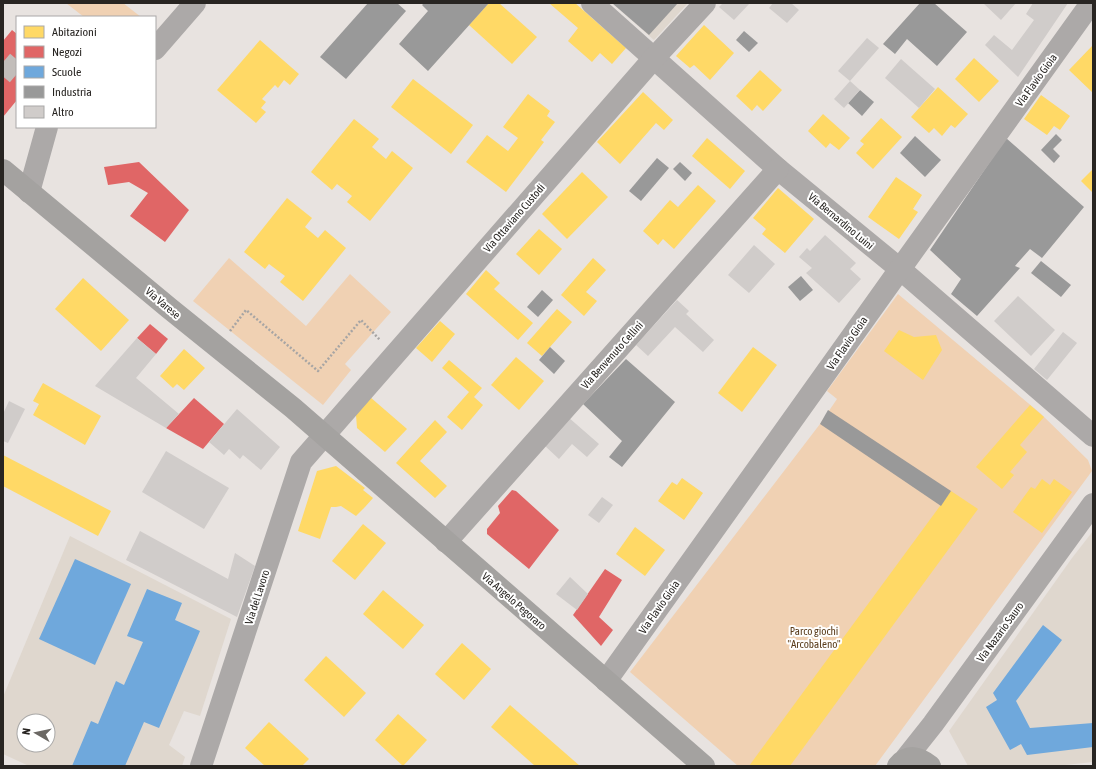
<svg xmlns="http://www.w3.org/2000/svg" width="1096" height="769" font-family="'Asap Condensed',sans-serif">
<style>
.built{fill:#dfd7ce;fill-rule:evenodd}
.green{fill:#f0d1b3}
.homes{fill:#ffd966}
.shops{fill:#e06666}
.schools{fill:#6fa8dc}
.industry{fill:#999}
.building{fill:#d0ccca}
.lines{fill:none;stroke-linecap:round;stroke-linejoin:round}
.minor-tunnel{stroke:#c2bdba;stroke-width:22;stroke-dasharray:22 11;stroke-linecap:butt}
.path{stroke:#a7a5a4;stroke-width:2.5;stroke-dasharray:2 2;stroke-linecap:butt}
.minor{stroke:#aca9a8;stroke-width:22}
.major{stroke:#a4a2a0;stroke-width:22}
.labels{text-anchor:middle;stroke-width:4;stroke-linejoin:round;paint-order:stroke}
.street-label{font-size:11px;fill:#282522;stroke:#fff}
.park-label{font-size:11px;fill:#593b1a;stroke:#fff}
</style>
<rect width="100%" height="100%" fill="#e8e3e0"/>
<g class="built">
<path d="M612,3H688L654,40Z"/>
<path d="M1093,531V762L1056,766H968L949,731L1072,558Z"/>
<path d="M70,536L231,619L200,716L184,711L169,745L185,757L182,766H29L3,754V697ZM24,721H48V745H24Z"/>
</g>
<g class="green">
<path d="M66,3H123L141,17H84Z"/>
<path d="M229,258L306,326L350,274L391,312L345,364L351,370L323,405L193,301Z"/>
<path d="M898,294L1040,413L1088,460L1092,471L875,766H738L630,672L820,424L837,399L827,391Z"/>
</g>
<g class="homes">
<path d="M489,3H499L537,37L512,64L469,25Z"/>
<path d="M549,3H575L626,48L612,64L600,53L592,62L568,41L578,28Z"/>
<path d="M704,25L734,53L710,80L694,65L690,68L676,56Z"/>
<path d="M260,40L299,74L290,85L284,80L278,88L275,85L262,99L266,102L261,108L266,112L256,123L217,90Z"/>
<path d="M1093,45V93L1069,70Z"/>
<path d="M974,58L999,81L979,102L955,79Z"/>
<path d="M760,70L782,90L763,111L757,105L752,111L736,96Z"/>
<path d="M413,79L473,125L451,154L391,107Z"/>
<path d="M938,87L968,114L955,128L951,125L942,136L934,128L929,133L911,117Z"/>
<path d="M643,92L673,120L664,130L656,123L620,164L597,142Z"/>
<path d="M528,94L550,111L547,116L555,122L541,140L544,142L506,192L466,162L487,135L508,151L518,138L503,127Z"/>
<path d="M1041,95L1070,116L1060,130L1054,126L1047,135L1024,119Z"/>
<path d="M823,114L850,138L839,150L830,143L826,148L808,131Z"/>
<path d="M881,118L902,137L873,169L856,153L864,144L860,141Z"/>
<path d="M354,119L379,139L372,147L386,159L392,151L413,168L370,221L347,202L352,196L337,184L332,190L311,172Z"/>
<path d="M707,138L745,171L730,189L692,156Z"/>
<path d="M1093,169V193L1081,181Z"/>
<path d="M582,172L608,197L567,239L542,214Z"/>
<path d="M896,177L922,195L913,209L918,212L899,239L868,217Z"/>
<path d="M698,185L716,201L674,249L663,239L658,245L643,231L670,200L678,207Z"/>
<path d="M778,188L814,219L785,253L762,234L766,229L753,218Z"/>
<path d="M287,198L312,218L305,227L318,238L325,230L346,248L303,301L280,282L285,276L269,264L265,269L244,252Z"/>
<path d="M539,229L562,249L539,275L516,254Z"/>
<path d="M593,258L606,270L586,292L597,301L584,316L561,295Z"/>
<path d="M486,270L500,283L494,289L533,323L518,340L466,294Z"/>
<path d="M83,278L129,320L101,351L55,309Z"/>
<path d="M557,309L572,322L542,356L527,343Z"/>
<path d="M440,321L455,334L432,362L416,348Z"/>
<path d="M899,330L914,337L936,335L942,350L923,380L884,351Z"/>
<path d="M753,347L777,365L742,412L718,393Z"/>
<path d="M184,349L205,368L184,390L177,384L173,388L160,376Z"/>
<path d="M516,357L544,381L519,410L491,385Z"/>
<path d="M449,360L482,388L474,397L483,405L462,430L447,417L469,392L442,368Z"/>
<path d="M43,383L101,416L85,445L33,415L39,404L33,401Z"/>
<path d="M370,397L407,429L385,452L357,428L356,415Z"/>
<path d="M1030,405L1044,417L1020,445L1027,452L1010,472L1014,475L1002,489L976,467Z"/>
<path d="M435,420L447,432L420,461L447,486L435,498L396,463Z"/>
<path d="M3,455L111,511L98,536L3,486Z"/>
<path d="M336,466L365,488L363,490L373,498L365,507L356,516L341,506L336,507H331L320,539L298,531L317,471Z"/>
<path d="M682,478L703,493L684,520L658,501L672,482L677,485Z"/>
<path d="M1042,479L1050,485L1054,479L1072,492L1042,533L1013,512L1031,487L1035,489Z"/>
<path d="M951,491L978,509L790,766H749Z"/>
<path d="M363,524L386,543L355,580L332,561Z"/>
<path d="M635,527L665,550L645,576L616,554Z"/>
<path d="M383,590L424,625L403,649L363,614Z"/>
<path d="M462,643L491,669L464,700L435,674Z"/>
<path d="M326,656L366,693L344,717L304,680Z"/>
<path d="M510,705L580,766H535L491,727Z"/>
<path d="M398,714L427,740L403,766L375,740Z"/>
<path d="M269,722L309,759L302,766H265L245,748Z"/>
</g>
<g class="shops">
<path d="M12,30L17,34V100L3,117V41Z"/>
<path d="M139,162L189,210L165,242L130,216L148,193L129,182L108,185L104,167Z"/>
<path d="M150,324L168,339L156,354L137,338Z"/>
<path d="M194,398L224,424L203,449L166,428Z"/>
<path d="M512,490L516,491L559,530L529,569L487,534V529L500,513L498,506Z"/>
<path d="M605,569L622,580L599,617L613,630L601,646L573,615Z"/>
</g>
<g class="schools">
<path d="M75,559L131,584L95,665L39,639Z"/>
<path d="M147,589L182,603L175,620L200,631L159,728L144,722L125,766H72L91,721L98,724L116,681L124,685L143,642L127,636Z"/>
<path d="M1043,625L1062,640L1016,701L1030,728L1093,723V747L1027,755L1021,744L1010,750L986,707L997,700L993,693Z"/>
</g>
<g class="industry">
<path d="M368,3H397L406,11L346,79L320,57Z"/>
<path d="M424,3H489L428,71L399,44L428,11L422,5Z"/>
<path d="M612,3H678L649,35Z"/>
<path d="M920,3H934L967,32L937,66L907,39L895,54L883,44Z"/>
<path d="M744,31L758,43L749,52L736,40Z"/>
<path d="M860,90L874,102L862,116L848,103Z"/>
<path d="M1056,134L1062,140L1053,149L1060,156L1054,163L1041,150Z"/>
<path d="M915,136L941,160L925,177L900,153Z"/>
<path d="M1006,138L1084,207L1042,258L1030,249L1015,266L1020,268L977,316L951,294L961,279L930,250Z"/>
<path d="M657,158L669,168L641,201L629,191Z"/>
<path d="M680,162L692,173L685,181L673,169Z"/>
<path d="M1041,261L1071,285L1061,297L1031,273Z"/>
<path d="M801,276L813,290L800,301L788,287Z"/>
<path d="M542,290L553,300L538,317L527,307Z"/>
<path d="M550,347L565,361L554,374L539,360Z"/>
<path d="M626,359L675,402L622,467L609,457L622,441L583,404Z"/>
<path d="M828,410L951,491L941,506L820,424Z"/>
</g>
<g class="building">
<path d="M723,3H750L734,20L719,7Z"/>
<path d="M773,3H791L799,10L787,23L769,8Z"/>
<path d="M983,3H1016L1001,20Z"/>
<path d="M1033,3H1068L1018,77L985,45L994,35L1012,50L1034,20L1026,14Z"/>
<path d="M867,38L879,48L850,81L838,71Z"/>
<path d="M901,59L935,89L919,108L885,78Z"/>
<path d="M850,81L860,90L844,108L834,99Z"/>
<path d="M825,235L856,263L850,269L861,279L839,303L806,273L812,268L799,257L807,248L810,251Z"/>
<path d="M754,245L775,264L749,293L728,275Z"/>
<path d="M1018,296L1055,330L1031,356L994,321Z"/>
<path d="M677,300L689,311L686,314L714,340L703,352L675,327L648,356L636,345Z"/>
<path d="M1063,332L1077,343L1047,380L1034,369Z"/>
<path d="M137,338L156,354L136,378L179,414L166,428L95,386Z"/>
<path d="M9,401L25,409L8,443L3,441V414Z"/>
<path d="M237,409L280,447L261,470L243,455L240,459L229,449L224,455L209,442Z"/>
<path d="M568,417L599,444L587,457L572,444L559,459L544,445Z"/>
<path d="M166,451L229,488L204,529L142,492Z"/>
<path d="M602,497L613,505L599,523L588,515Z"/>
<path d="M140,531L228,579L235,553L255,566L237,617L126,560Z"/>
<path d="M570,577L588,594L577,610L556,594Z"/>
</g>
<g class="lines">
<path class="minor-tunnel" d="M3,62L17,74"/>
<path class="path" d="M230,331L246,310L318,371L361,320L380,340"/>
<g class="minor">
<path d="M592,3L778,169L900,269L1093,436"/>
<path d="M155,49L195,3"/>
<path d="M29,192L47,127"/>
<path d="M446,542L778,169"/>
<path d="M606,681L900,269L1089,6"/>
<path d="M906,758L933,724L1093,504"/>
<path d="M201,766L301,462L654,58L705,3"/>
</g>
<g class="major">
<path d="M3,170L169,308L293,408L704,766"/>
<path d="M898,766C908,754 919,757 930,766"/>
</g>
</g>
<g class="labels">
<g class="street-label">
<text transform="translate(1036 80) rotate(-54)" y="4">Via Flavio Gioia</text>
<text transform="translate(514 218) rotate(-49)" y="4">Via Ottaviano Custodi</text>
<text transform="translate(841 221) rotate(40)" y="4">Via Bernardino Luini</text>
<text transform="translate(163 303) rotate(40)" y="4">Via Varese</text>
<text transform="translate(847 343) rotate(-55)" y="4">Via Flavio Gioia</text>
<text transform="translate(612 355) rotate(-48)" y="4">Via Benvenuto Cellini</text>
<text transform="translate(257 597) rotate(-72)" y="4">Via del Lavoro</text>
<text transform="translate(514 601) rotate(41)" y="4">Via Angelo Pegoraro</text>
<text transform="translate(659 607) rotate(-55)" y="4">Via Flavio Gioia</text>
<text transform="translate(1000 632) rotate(-54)" y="4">Via Nazario Sauro</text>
</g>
<g class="park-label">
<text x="814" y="635">Parco giochi<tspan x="814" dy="13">"Arcobaleno"</tspan></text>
</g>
</g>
<rect width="1096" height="769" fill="none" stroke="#282522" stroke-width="8"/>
<rect x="16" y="16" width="140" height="112" fill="#ffffff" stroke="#a9a8a7"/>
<rect x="24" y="26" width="20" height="12" fill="#ffd966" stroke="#a9a8a7"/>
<text x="52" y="36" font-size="12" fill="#282522">Abitazioni</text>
<rect x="24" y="46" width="20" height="12" fill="#e06666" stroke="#a9a8a7"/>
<text x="52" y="56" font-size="12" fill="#282522">Negozi</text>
<rect x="24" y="66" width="20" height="12" fill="#6fa8dc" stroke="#a9a8a7"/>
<text x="52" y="76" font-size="12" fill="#282522">Scuole</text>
<rect x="24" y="86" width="20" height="12" fill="#999999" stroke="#a9a8a7"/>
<text x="52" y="96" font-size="12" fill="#282522">Industria</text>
<rect x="24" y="106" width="20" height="12" fill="#d0ccca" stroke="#a9a8a7"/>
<text x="52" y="116" font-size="12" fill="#282522">Altro</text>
<g transform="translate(36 733) rotate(279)"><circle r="19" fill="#ffffff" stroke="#a9a8a7"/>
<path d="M0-3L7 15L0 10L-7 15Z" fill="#6b6864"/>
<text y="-6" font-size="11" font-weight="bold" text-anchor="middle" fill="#282522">N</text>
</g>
</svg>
